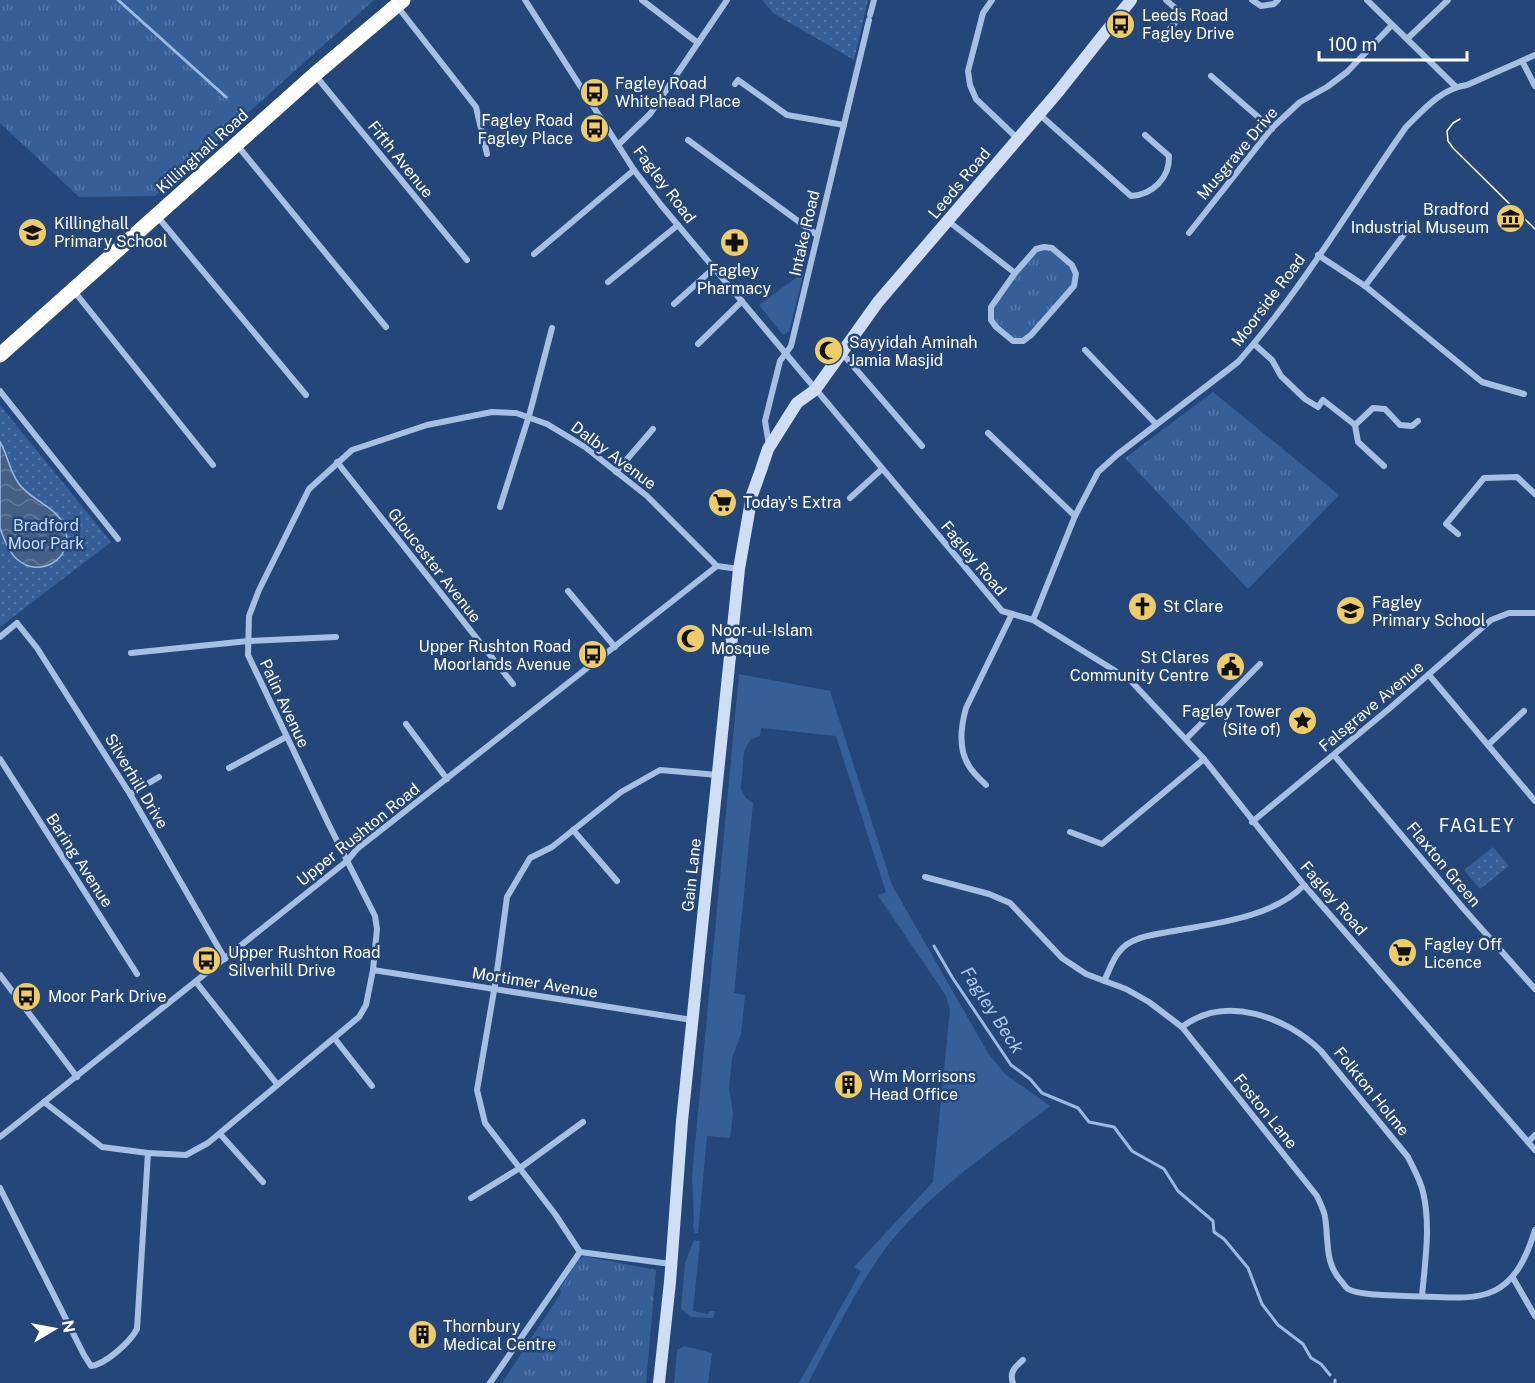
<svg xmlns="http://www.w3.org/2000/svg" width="1535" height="1383" font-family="'Public Sans',sans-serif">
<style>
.grass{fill:url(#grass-tufts)}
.park{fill:url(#park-dots)}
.garden{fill:#375f97}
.water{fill:url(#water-waves);stroke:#9abae5;stroke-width:1.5}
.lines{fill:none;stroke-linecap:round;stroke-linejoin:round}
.stream{stroke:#9abae5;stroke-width:3}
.street{stroke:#a6c0e4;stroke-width:6}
.secondary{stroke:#cfdef4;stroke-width:12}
.highway{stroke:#fff;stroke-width:15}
.tram{stroke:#fff;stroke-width:1.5}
.labels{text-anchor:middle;stroke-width:5;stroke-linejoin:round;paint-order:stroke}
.poi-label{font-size:16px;fill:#fff;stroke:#244679;text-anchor:start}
.street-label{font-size:16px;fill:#fff;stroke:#244679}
.park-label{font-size:16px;fill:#c8daf3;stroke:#244679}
.neighbourhood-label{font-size:18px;letter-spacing:1.5px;fill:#fff;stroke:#244679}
.water-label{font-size:18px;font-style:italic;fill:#b1caec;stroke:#244679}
</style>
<defs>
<pattern id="grass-tufts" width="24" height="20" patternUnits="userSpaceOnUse" patternTransform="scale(1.5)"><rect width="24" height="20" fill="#375f97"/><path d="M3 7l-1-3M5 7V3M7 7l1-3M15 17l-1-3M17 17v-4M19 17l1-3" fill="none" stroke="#5577a7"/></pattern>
<pattern id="park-dots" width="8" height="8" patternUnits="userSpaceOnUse" patternTransform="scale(1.5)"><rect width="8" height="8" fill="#375f97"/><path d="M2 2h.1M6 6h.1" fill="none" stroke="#5577a7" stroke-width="1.8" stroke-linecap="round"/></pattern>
<pattern id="water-waves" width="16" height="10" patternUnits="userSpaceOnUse" patternTransform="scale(1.5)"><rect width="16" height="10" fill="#466085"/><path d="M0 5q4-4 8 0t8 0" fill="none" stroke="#627897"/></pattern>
</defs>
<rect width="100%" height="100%" fill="#244679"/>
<g class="grass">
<path d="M0,0H374L155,196L79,197L0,123Z"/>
<path d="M1052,248L1072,265L1074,286L1031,335L1013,341L996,327L991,307L1036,249Z"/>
<path d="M1213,392L1339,495L1248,589L1125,458Z"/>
<path d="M584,1256L656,1270L646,1383H502L561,1293L560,1289L577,1261Z"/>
</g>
<g class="park">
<path d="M762,0H868L854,60L773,13Z"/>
<path d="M0,405L111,542L0,627Z"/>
<path d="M1493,847L1509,866L1480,889L1464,870Z"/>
</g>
<g class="garden">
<path d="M804,272L789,331L783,335L759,305Z"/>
<path d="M739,674L830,691L892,885L988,1053L1005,1074L1050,1106C998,1146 934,1189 892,1240C858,1283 834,1335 808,1383H799L861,1271L854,1267L933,1182L950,1010L946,996L879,897V895L886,892L836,736L761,728L760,736L751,739L744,751L741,789L746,798L753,803L734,993L745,995L741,1034L732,1058L729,1088L733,1113L730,1138L707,1136L698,1233H695L693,1226L694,1220L692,1177Z"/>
<path d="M694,1240L700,1241L693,1311L708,1314L709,1311H715L713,1318L691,1317L681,1309L685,1263Z"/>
<path d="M684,1346L712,1353L708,1383H674L677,1350Z"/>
</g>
<path class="water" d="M0,442C8,455 9,471 19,484C32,502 62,508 66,532C72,560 39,578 18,560C9,553 4,539 0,528Z"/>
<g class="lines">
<g class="stream">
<path d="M118,0L226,97"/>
<path d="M934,946L952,977L1011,1065L1030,1079L1042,1093L1078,1108L1089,1122L1114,1127L1132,1151L1164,1169L1178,1191L1213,1221L1214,1232L1224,1239L1248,1268L1262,1304L1278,1325L1303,1344L1311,1358L1321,1364L1330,1375"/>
<path d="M1335,1380V1383"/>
</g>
<g class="street">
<path d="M525,0L634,170L661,205L1002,611L1033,620L1130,680L1204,759L1304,885L1535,1150"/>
<path d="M642,0L698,43"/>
<path d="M992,0L983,13L968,71L970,85L976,99L1018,139"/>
<path d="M1252,0L1261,6L1274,4L1278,0"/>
<path d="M1367,0L1456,87"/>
<path d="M397,6L476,107L487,154"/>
<path d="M870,15L874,0"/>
<path d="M1407,39L1448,0"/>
<path d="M1161,40L1182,14L1166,0"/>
<path d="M1522,61L1535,86"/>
<path d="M315,75L467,260"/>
<path d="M1211,76L1272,129"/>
<path d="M735,84L738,80L787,115L844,125"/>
<path d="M1039,114L1131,196C1152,195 1170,178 1169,156L1145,135"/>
<path d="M688,140L817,235"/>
<path d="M237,145L386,327"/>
<path d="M618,145L650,114L727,0"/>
<path d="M157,216L306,395"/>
<path d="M948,221L1015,273"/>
<path d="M1189,233L1272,128L1300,102L1327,87L1347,72L1392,25"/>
<path d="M1044,247L1052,248L1072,265L1076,274L1074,286L1031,335L1023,341H1013L996,327L991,320V307L1015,273L1036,249Z"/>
<path d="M534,254L634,170"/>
<path d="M1318,255L1365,286L1482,382L1524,394"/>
<path d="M608,282L678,225"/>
<path d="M1365,286L1411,225"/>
<path d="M74,291L213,465"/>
<path d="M674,304L714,268"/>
<path d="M698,344L742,301"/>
<path d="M1254,344L1272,360L1281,376L1305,399L1318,407L1323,400L1355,425L1373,408L1385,409L1400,425L1412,426L1418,421"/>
<path d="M1085,350L1156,424"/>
<path d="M842,353L922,446"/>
<path d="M0,391L118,539"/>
<path d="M1355,425L1358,442L1384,466"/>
<path d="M988,433L1075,516"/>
<path d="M769,445L765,421L780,361L791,346L869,20"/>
<path d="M337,462L513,684"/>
<path d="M616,472L653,429"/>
<path d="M850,498L882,469"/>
<path d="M500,507L529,416L552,328"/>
<path d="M1458,534L1446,524L1484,478L1517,477L1535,494"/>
<path d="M568,591L615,647"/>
<path d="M1033,620L1075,516L1098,472L1118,454L1238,362C1302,290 1351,205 1406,127C1423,110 1442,88 1467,85L1535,55"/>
<path d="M0,637L17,623L37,648L130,794L225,959"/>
<path d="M131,653L248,641L336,637"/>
<path d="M1429,675L1535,801"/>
<path d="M406,724L447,779"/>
<path d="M1186,739L1260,664"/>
<path d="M1488,745L1524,711"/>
<path d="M1334,755L1463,908L1535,989"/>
<path d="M0,759L137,974"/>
<path d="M229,768L286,737"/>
<path d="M986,785C980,779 973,773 969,766C958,749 961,726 966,708L1012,614"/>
<path d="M130,794L159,777"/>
<path d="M1252,822L1390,708L1491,620L1509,613H1535"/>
<path d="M573,830L617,881"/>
<path d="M1070,832L1102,844L1204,759"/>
<path d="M925,877L989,894L1010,903L1062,958L1086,974L1126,989L1149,1002L1182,1027L1317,1196C1320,1203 1324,1210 1325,1217C1329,1241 1324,1263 1342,1282C1344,1284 1345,1287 1348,1289C1360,1296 1392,1295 1407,1296C1476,1298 1511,1309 1535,1230"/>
<path d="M373,970L692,1020"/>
<path d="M0,975L77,1077"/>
<path d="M1104,981C1109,972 1112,960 1119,952C1131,935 1160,934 1179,930C1219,923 1275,916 1304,885"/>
<path d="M196,982L277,1084"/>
<path d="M1182,1027C1225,994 1287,1017 1321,1051L1408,1157C1413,1168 1420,1179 1423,1192C1431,1225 1425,1262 1422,1296"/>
<path d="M335,1039L372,1086"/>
<path d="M44,1102L102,1147L148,1153L186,1155L208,1143L359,1017L366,1005L373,970L377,929L375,916L329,825L248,655L249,616L259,590L309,489L352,450L427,425L492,412L516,413L547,424L585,447L647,496L717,566"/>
<path d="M220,1134L263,1182"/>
<path d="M0,1137L347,861L357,849L717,566L739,569"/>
<path d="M1528,1142L1535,1135"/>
<path d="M0,1188L84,1355L91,1366C106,1364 130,1342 137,1329L148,1153"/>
<path d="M471,1198L520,1168L583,1122"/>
<path d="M671,1264L580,1252L555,1214L485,1123L477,1090L496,979L507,897L530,858L552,847L621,792L660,770L718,775"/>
<path d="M1513,1278L1535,1316"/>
<path d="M490,1383L580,1252"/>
<path d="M1013,1383C1009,1372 1015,1367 1023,1360"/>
</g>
<path class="secondary" d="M659,1383L670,1282L682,1121L739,569L752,495L761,470L768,449L797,403L815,390L878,302L1058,92L1131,0"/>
<path class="highway" d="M0,355L314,75L403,0"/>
<path class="tram" d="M1460,119L1453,123L1447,131L1448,141L1453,148L1535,229"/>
</g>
<defs>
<symbol id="bus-disc" viewBox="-11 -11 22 22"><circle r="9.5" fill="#eecd69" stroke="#244679"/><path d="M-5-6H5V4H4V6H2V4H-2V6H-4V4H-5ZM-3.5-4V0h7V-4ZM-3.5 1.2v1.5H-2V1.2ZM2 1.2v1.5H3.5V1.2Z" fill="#111"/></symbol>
<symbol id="museum-disc" viewBox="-11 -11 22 22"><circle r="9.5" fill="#eecd69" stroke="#244679"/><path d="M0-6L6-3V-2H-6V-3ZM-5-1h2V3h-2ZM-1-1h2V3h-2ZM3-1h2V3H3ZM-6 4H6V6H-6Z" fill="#111"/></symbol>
<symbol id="school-disc" viewBox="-11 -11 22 22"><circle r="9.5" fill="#eecd69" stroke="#244679"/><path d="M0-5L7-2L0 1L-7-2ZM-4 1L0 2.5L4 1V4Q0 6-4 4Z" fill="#111"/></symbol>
<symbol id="pharmacy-disc" viewBox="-11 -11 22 22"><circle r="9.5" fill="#eecd69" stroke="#244679"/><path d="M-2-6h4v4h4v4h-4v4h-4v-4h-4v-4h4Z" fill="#111"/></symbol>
<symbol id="mosque-disc" viewBox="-11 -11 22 22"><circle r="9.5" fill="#eecd69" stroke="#244679"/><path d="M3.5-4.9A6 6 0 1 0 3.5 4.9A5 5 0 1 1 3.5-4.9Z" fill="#111"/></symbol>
<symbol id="supermarket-disc" viewBox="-11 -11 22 22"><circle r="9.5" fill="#eecd69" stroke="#244679"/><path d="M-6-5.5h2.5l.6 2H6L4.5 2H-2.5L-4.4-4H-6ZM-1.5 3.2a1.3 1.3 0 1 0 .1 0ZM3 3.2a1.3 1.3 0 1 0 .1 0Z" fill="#111"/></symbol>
<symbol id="church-disc" viewBox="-11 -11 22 22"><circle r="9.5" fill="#eecd69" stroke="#244679"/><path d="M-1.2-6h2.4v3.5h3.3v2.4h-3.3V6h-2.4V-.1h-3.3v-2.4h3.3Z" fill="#111"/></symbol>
<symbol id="civic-disc" viewBox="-11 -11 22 22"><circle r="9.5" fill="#eecd69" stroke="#244679"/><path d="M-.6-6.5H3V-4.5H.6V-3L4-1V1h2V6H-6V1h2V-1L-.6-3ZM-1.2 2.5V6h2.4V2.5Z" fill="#111"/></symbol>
<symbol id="sight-disc" viewBox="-11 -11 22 22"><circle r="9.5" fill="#eecd69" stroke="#244679"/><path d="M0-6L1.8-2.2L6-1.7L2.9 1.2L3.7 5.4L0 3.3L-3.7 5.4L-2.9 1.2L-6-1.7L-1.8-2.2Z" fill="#111"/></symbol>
<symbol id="building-disc" viewBox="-11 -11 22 22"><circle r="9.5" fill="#eecd69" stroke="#244679"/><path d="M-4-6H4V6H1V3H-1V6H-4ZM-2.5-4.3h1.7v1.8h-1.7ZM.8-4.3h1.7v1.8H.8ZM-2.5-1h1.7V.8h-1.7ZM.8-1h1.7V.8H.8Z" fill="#111"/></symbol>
</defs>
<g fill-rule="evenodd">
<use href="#bus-disc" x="1104" y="8" width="33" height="33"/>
<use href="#bus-disc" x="578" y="76" width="33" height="33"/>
<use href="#bus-disc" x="578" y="112" width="33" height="33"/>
<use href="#museum-disc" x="1494" y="202" width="33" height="33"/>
<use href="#school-disc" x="16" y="216" width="33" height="33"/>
<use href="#pharmacy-disc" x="718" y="226" width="33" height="33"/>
<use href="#mosque-disc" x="812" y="334" width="33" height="33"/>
<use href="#supermarket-disc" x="706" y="486" width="33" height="33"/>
<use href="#church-disc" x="1126" y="590" width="33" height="33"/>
<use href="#school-disc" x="1334" y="594" width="33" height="33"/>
<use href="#mosque-disc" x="674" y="622" width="33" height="33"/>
<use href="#bus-disc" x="576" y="638" width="33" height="33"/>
<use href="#civic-disc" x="1214" y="650" width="33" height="33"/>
<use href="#sight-disc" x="1286" y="704" width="33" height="33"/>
<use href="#supermarket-disc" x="1386" y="936" width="33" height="33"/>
<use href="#bus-disc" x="190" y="944" width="33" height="33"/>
<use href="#bus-disc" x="10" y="980" width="33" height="33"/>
<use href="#building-disc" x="832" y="1068" width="33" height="33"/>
<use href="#building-disc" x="406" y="1318" width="33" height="33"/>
</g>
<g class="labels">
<g class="poi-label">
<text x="1142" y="21">Leeds Road<tspan x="1142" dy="18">Fagley Drive</tspan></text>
<text x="615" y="89">Fagley Road<tspan x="615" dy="18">Whitehead Place</tspan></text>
<text x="573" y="126" text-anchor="end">Fagley Road<tspan x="573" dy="18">Fagley Place</tspan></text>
<text x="1489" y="215" text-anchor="end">Bradford<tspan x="1489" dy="18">Industrial Museum</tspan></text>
<text x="54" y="229">Killinghall<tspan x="54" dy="18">Primary School</tspan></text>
<text x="734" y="276" text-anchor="middle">Fagley<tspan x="734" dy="18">Pharmacy</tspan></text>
<text x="849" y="348">Sayyidah Aminah<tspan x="849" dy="18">Jamia Masjid</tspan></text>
<text x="743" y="508">Today's Extra</text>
<text x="1372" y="608">Fagley<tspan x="1372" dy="18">Primary School</tspan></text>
<text x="1163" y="612">St Clare</text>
<text x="711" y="636">Noor-ul-Islam<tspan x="711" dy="18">Mosque</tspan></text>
<text x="571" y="652" text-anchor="end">Upper Rushton Road<tspan x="571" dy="18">Moorlands Avenue</tspan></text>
<text x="1209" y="663" text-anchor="end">St Clares<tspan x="1209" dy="18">Community Centre</tspan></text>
<text x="1281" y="717" text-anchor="end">Fagley Tower<tspan x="1281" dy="18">(Site of)</tspan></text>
<text x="1424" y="950">Fagley Off<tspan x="1424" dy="18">Licence</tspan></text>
<text x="228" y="958">Upper Rushton Road<tspan x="228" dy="18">Silverhill Drive</tspan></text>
<text x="48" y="1002">Moor Park Drive</text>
<text x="869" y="1082">Wm Morrisons<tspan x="869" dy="18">Head Office</tspan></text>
<text x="443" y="1332">Thornbury<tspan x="443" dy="18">Medical Centre</tspan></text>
</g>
<g class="street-label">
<text transform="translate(202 151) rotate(-42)" y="6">Killinghall Road</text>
<text transform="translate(1237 153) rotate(-50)" y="6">Musgrave Drive</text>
<text transform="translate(401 159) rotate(51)" y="6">Fifth Avenue</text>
<text transform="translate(959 183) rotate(-50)" y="6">Leeds Road</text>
<text transform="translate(665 184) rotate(53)" y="6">Fagley Road</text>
<text transform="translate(804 233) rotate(-77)" y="6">Intake Road</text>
<text transform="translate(1268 300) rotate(-53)" y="6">Moorside Road</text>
<text transform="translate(614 455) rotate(37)" y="6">Dalby Avenue</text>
<text transform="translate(974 558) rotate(50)" y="6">Fagley Road</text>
<text transform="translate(435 565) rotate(52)" y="6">Gloucester Avenue</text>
<text transform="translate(285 703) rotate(65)" y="6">Palin Avenue</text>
<text transform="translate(1371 706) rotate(-40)" y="6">Falsgrave Avenue</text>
<text transform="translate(137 781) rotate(59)" y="6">Silverhill Drive</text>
<text transform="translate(358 834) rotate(-39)" y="6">Upper Rushton Road</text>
<text transform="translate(80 860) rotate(57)" y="6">Baring Avenue</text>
<text transform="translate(1444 864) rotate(50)" y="6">Flaxton Green</text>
<text transform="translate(691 875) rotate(-84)" y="6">Gain Lane</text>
<text transform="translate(1334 898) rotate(49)" y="6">Fagley Road</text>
<text transform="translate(535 982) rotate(9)" y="6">Mortimer Avenue</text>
<text transform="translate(1372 1091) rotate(51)" y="6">Folkton Holme</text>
<text transform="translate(1266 1111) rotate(51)" y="6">Foston Lane</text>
</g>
<g class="park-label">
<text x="46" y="531">Bradford<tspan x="46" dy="18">Moor Park</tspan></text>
</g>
<g class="neighbourhood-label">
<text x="1477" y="832">FAGLEY</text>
</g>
<g class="water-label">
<text transform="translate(992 1010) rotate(57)" y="6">Fagley Beck</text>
</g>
</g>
<g transform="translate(54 1329) rotate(80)" stroke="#244679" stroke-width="4.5" paint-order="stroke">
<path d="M0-4.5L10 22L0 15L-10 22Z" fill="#ffffff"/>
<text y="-9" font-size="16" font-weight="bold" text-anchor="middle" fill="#ffffff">N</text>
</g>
<path d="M1319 51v9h148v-9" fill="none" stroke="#ffffff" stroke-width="3"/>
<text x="1328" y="51" font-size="18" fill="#ffffff" stroke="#244679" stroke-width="4.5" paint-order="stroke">100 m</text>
</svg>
